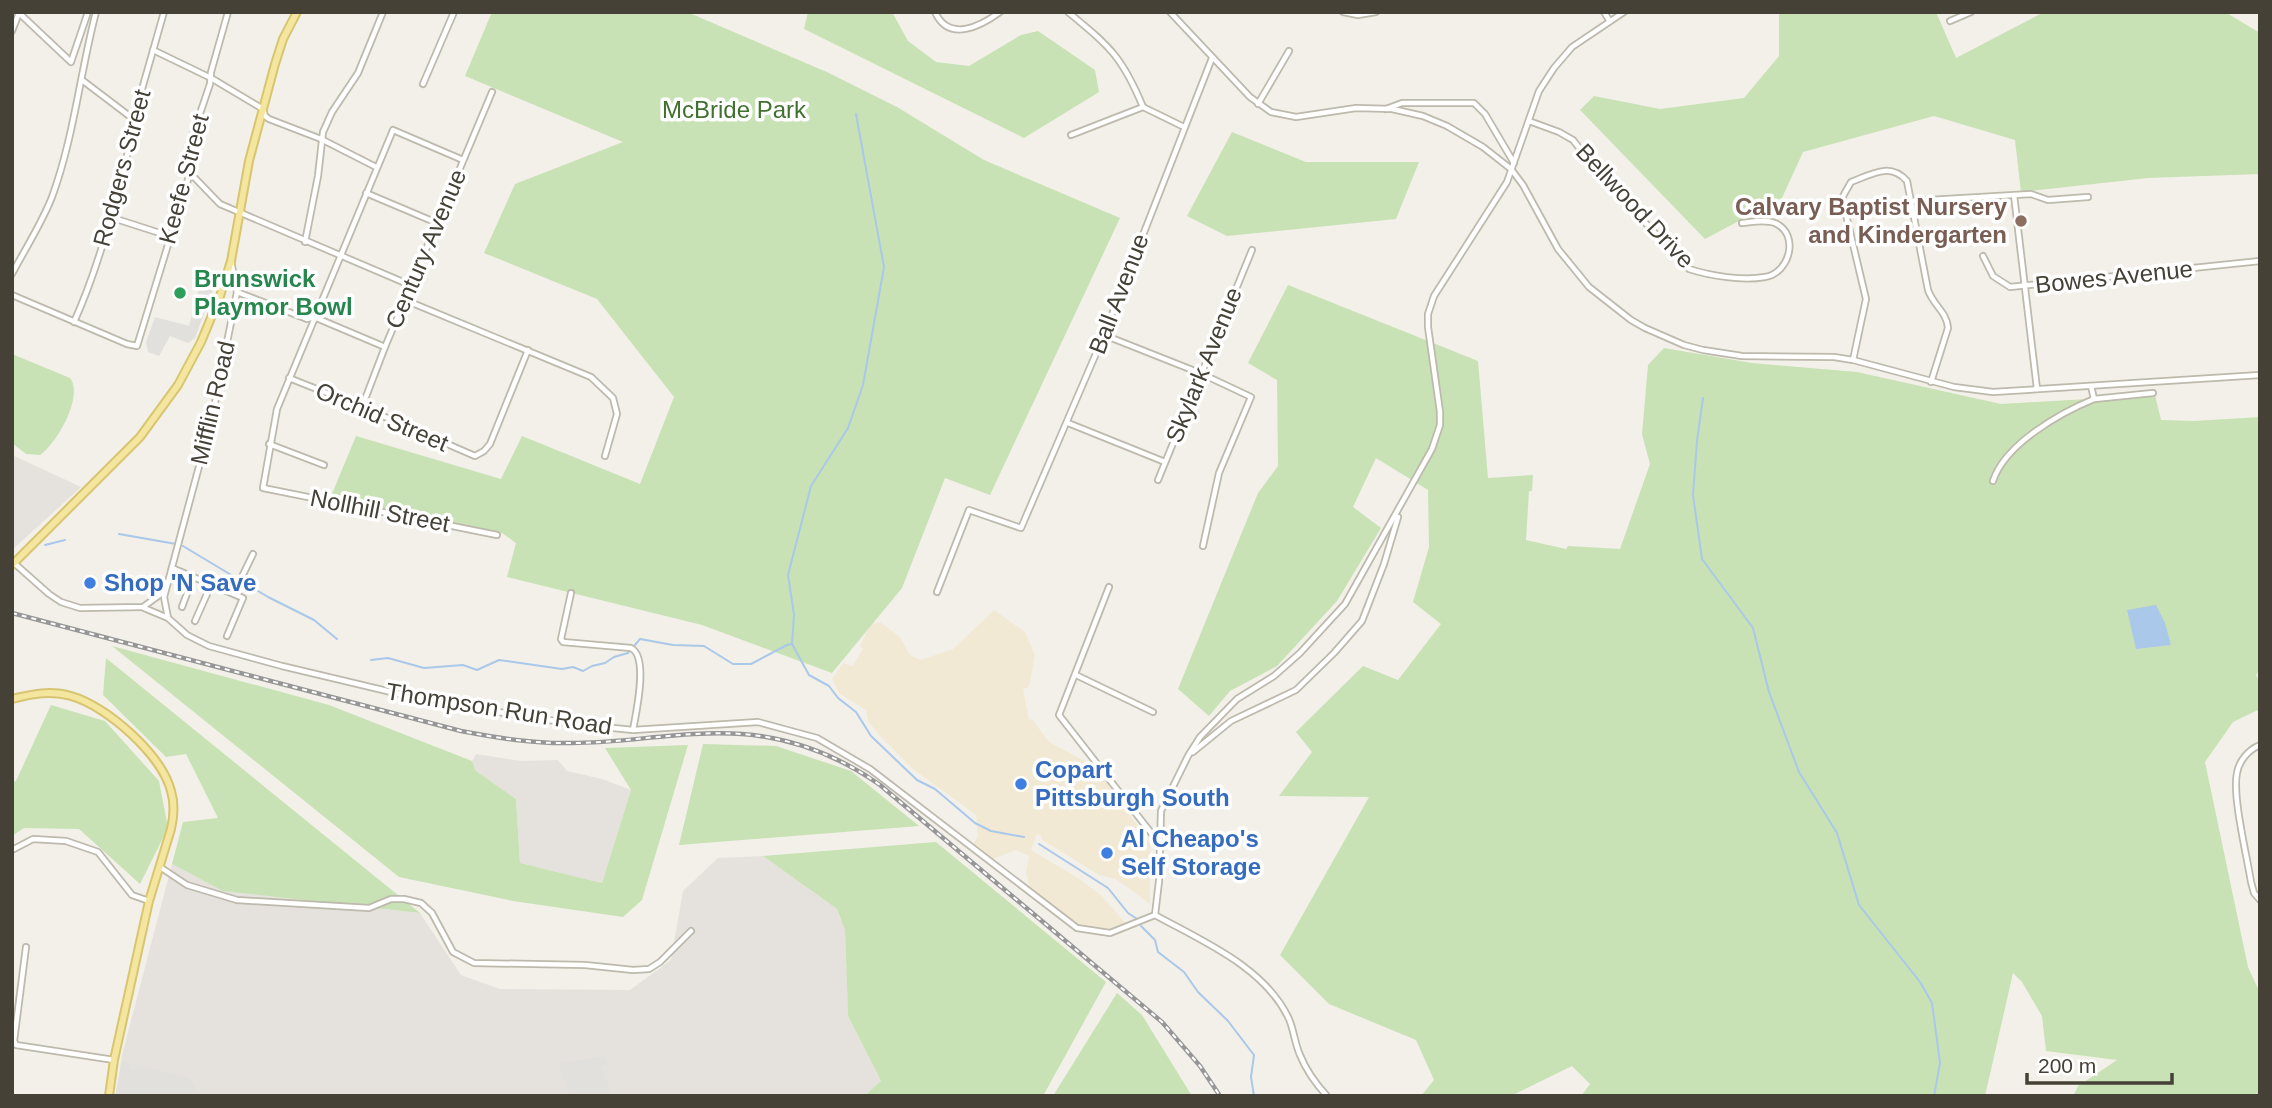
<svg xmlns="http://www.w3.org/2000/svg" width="2272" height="1108" font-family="Helvetica,sans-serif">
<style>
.commercial{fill:#f2e9d5}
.industrial{fill:#e5e2dd}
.green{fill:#c8e2b5}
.parking{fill:#e1e0dc}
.water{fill:#aac8e9}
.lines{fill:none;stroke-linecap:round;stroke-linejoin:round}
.stream{stroke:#aac8e9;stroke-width:2}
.minor-casing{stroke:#bdb9ac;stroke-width:8}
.major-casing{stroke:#d7c571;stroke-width:10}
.minor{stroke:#fff;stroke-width:4.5}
.major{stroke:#f4e69f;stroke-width:6}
.rail-casing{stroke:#969696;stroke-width:4.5}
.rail{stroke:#fff;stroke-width:2;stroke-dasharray:5;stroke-linecap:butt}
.education-dot{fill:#8d6e63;stroke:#fff;stroke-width:2.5}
.leisure-dot{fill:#2e9e5b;stroke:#fff;stroke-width:2.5}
.shop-dot{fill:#3f7fe0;stroke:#fff;stroke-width:2.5}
.labels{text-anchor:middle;stroke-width:7;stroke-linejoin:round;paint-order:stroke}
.park-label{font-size:24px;fill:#417131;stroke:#fff}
.street-label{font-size:24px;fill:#454137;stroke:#fff}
.education-label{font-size:24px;font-weight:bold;fill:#785e54;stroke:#fff;text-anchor:end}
.leisure-label{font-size:24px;font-weight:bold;fill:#27864d;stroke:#fff;text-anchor:start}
.shop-label{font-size:24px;font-weight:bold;fill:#366cbe;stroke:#fff;text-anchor:start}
</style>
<rect width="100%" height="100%" fill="#f2f0e8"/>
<path class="commercial" d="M994,610L1025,632L1035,655L1029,687L1023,689L1029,720L1032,719L1049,742L1094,766L1150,843V904L1116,879L1099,875L1041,839L1042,837L1037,834L1031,850L1078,878L1102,896L1126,924L1112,928H1093L1073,922L1030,889L1026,872L1029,856L1016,850L992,859L973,844L978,837L976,815L913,769L880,736L868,721L866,710L839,693L832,679L843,663L853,666L863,648L860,646L870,625L880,622L900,637L910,655L921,660L953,649Z"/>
<g class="industrial">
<path d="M12,455L81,487L12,550Z"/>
<path d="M476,754L521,761L558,760L567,771L602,779L631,790L602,883L520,863L516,799L476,771L472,761Z"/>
<path d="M763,856L837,909L845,930L848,1016L881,1081L864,1096H116L122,1055L172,864L223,891L420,913L461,975L500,989L630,990L671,960L683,891L718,858Z"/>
</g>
<g class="green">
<path d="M492,12H687L829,73L897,107L984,160L1120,218L990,495L945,478L902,588L832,673L702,625L507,577L516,543L502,533L329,501L356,436L501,479L522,436L640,484L674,397L597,299L484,253L515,184L623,142L465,76Z"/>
<path d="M808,12H892L908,41L936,62L969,66L1021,35L1038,31L1095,70L1099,92L1024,138L804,29Z"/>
<path d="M1779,12H1936L1956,58L2044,12H2225L2260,33V174L2148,178L2021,192L2015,140L1934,116L1803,152L1782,198L1705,239L1580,110L1594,96L1660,109L1744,98L1779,56Z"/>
<path d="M1232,132L1306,162H1419L1396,219L1227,236L1187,216Z"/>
<path d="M1288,285L1478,361L1488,478L1533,475L1532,491H1529L1526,540L1566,549L1568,546L1620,549L1650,464L1642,434L1648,365L1664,348L1752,363L1857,372L2001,404L2155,395L2161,420L2194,421L2260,417V669L2256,675L2260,684V709L2233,722L2205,762L2248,967L2260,993V1096H2073L2078,1086L2117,1060L2046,1051L2042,1016L2022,982L2013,973L1985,1096H1581L1590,1084L1572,1066L1511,1096H1421L1434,1080L1416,1040L1329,1004L1280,955L1369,797L1279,796L1312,752L1296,732L1363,666L1398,680L1441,624L1413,602L1429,547L1428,490L1376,458L1353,507L1381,528L1337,601L1277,666L1230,691L1209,716L1178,689L1258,493L1278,466L1277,380L1248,363Z"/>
<path d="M12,354L70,378C84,396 57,443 40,455L26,454L12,443Z"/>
<path d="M112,646L329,705L472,761L476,771L516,799L520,863L602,883L631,790L605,748L688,745L642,900L623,917L513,901L399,877Z"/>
<path d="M106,658L420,913L223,891L172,864L183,822L218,818L186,754L166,757L103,695Z"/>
<path d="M51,705L105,721L159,781L168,828L140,884L79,829L24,828L12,836V782L16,781Z"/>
<path d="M703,744L776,746L851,771L919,826L679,845Z"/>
<path d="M936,842L1106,982L1043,1096H864L881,1081L848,1016L845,930L837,909L763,856Z"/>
<path d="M1117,993L1142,1015L1192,1096H1053Z"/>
</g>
<g class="parking">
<path d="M200,285L213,290L195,338L188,343L170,336L159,356L148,352L146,342L155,317L189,326Z"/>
<path d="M603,1057L608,1064L601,1067L612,1096H570L558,1063Z"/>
<path d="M122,1061L130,1063V1069L141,1070L142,1067L189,1078L200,1096H115Z"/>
</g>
<path class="water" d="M2156,605L2165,623L2171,645L2136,649L2127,610Z"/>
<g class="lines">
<g class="stream">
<path d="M1703,398L1697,441L1693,495L1702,559L1753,628L1769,692L1799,772L1837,833L1859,905L1920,982L1932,1003L1940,1063L1934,1096"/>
<path d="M119,534L176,544"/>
<path d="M45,545L65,540"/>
<path d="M183,546L268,597L314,620L337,639"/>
<path d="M12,550H13"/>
<path d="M792,644L794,615L788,575L811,486L848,428L863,385L884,267L856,114"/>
<path d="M371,660L388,658L424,668L463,665L477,670L499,660L562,669L573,667L583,671L592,666L605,663L614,657L628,653L640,639L673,645L704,646L733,664H751L787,645L792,644L809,675L829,686L838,698L856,712L871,736L917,780L935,789L975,823L991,831L1024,837"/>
<path d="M1039,844L1108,888L1128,913L1137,919"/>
<path d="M1141,926L1155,940L1158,952L1184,972L1198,992L1228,1021L1254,1055L1251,1077L1254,1096"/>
</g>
<defs>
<g id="minor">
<path d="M18,12L71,62L88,12"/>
<path d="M935,12C949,43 981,26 1000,12"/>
<path d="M1068,12C1109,46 1122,56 1143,107L1184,127"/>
<path d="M1170,12L1250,97L1271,112L1296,117L1356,108L1392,109L1423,116L1447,126L1483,147L1511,169L1523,185L1558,249L1589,287L1631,320L1645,328L1684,345L1703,350L1742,356L1834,357L1853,360L1954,387L1993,392L2260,375"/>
<path d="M1343,12L1358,15L1376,12"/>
<path d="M1604,12L1609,20"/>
<path d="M1950,21L1971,12"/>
<path d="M12,31L19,13"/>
<path d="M153,50L211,78L263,109L265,116L269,119L321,139L376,167"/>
<path d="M82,80L136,121"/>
<path d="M423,84L454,12"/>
<path d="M1258,104L1289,51"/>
<path d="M1386,109L1402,103H1474L1485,114L1514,163"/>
<path d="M1529,121L1559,132L1573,140L1602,177L1689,269C1711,276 1743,281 1765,277C1790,273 1800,234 1775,223C1765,219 1752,222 1742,223"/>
<path d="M1071,135L1143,107"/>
<path d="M463,160L393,130L277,409L263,488L497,535"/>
<path d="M190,173L220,204L410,285"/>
<path d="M366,193L437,223"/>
<path d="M2014,195L2037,389"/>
<path d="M1912,201L2031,194L2048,200L2088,197"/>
<path d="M110,217L169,236"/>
<path d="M305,242L318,176L323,132L332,112L358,73L383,12"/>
<path d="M1983,256L1993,276L2010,287L2260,261"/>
<path d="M231,261L237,292L212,418L164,597L168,618L187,635L209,646L282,666L429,701L574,724L633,730L758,722L817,738L870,769L1077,928L1110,933L1155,915"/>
<path d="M12,274C25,249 42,223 52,197C74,137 80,73 96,12"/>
<path d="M237,292L307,319L314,317L385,347"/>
<path d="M12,295L127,344L137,346L190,173L186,157L189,146L210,84L211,72L228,12"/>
<path d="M405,300L591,377L613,398L617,414L605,456"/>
<path d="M74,322C103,258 118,188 136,121L138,103L164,12"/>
<path d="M1104,335L1200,373L1251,397L1219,473L1203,546"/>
<path d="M1853,360L1866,299L1842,198L1851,182C1872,174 1890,162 1907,181L1928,290C1933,305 1947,312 1948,328L1931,382"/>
<path d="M289,378L362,407L475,456L484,451L490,444L528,350"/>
<path d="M2094,399L2153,393"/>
<path d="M362,407L385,347L492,92"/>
<path d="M1068,423L1165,462"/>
<path d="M269,444L324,465"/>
<path d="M1158,480L1252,250"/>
<path d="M1993,481C2005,444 2060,413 2094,399L2091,386"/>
<path d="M14,563L49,594L61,602L80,608L143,607L165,591"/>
<path d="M172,568L243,598L227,636"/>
<path d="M1109,587L1059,715L1159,843"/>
<path d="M937,592L969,510L1021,528L1104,335L1212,58"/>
<path d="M234,593L253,554"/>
<path d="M571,593L561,639L563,642L631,648C649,657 636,713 633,730"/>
<path d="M182,607L193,577"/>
<path d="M144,608L168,618"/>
<path d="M195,621L211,585"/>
<path d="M1076,675L1153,712"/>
<path d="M2260,745C2248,750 2239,761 2237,773C2232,796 2247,856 2251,882L2254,893L2260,900"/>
<path d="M1193,752L1231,721L1296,690L1334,653L1362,621L1384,564L1398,517"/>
<path d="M12,850L33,839L66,841L98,852L132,895L149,901"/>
<path d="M160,867L187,885L237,900L369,908L391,899H404L421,903L432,913L453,952L474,963L585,965L633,970L649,969L660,962L691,931"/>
<path d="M1155,915L1159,881L1161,811L1188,756L1200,737L1237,699L1274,676L1300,653L1345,604L1432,449L1440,425V412L1428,327V314L1434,296L1507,182L1539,91L1554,68L1572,47L1624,12"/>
<path d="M1155,915C1202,941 1265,967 1289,1019C1294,1031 1295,1044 1300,1055C1306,1070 1316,1084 1327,1096"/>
<path d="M26,947L14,1041L16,1045L114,1060"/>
</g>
<g id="major">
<path d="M12,565L140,437L178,385L201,342L220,296L231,261L249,161L275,64L283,39L297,12"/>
<path d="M12,699C32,694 51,690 71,696C107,706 162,755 171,791C175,804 174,816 171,829L149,901L114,1060L109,1096"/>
</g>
</defs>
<use href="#minor" class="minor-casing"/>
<use href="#major" class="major-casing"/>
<use href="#minor" class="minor"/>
<use href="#major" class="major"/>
<defs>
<path id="rail" d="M12,613L461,731C498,738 534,744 572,743C628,743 686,730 742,734C793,738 839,756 880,785L1162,1022L1200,1066L1220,1096"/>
</defs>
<use href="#rail" class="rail-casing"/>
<use href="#rail" class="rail"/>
</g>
<circle class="education-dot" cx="2021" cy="221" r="7"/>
<circle class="leisure-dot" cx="180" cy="293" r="7"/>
<g class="shop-dot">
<circle cx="90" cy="583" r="7"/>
<circle cx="1021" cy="784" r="7"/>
<circle cx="1107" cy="853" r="7"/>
</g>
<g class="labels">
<g class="park-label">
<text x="734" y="118">McBride Park</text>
</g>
<g class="street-label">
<text transform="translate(122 168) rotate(-75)" y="8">Rodgers Street</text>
<text transform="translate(184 179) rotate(-75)" y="8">Keefe Street</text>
<text transform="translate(1635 206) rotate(47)" y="8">Bellwood Drive</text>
<text transform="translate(426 249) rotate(-67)" y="8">Century Avenue</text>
<text transform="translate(2114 277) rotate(-6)" y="8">Bowes Avenue</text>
<text transform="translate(1119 294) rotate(-69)" y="8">Ball Avenue</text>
<text transform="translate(1204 365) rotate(-68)" y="8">Skylark Avenue</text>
<text transform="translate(213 403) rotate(-77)" y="8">Mifflin Road</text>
<text transform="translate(382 417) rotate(23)" y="8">Orchid Street</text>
<text transform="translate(380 511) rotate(11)" y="8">Nollhill Street</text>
<text transform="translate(499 709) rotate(9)" y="8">Thompson Run Road</text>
</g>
<g class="education-label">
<text x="2007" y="215">Calvary Baptist Nursery<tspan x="2007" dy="28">and Kindergarten</tspan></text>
</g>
<g class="leisure-label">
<text x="194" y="287">Brunswick<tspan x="194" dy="28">Playmor Bowl</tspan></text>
</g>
<g class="shop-label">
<text x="104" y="591">Shop 'N Save</text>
<text x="1035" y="778">Copart<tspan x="1035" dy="28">Pittsburgh South</tspan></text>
<text x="1121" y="847">Al Cheapo's<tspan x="1121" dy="28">Self Storage</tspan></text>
</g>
</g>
<rect width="2272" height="1108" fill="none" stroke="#454137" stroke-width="28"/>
<path d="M2027 1073v10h145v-10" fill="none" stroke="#454137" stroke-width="3.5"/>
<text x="2038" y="1073" font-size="21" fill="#454137" stroke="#ffffff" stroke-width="5" paint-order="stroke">200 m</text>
</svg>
